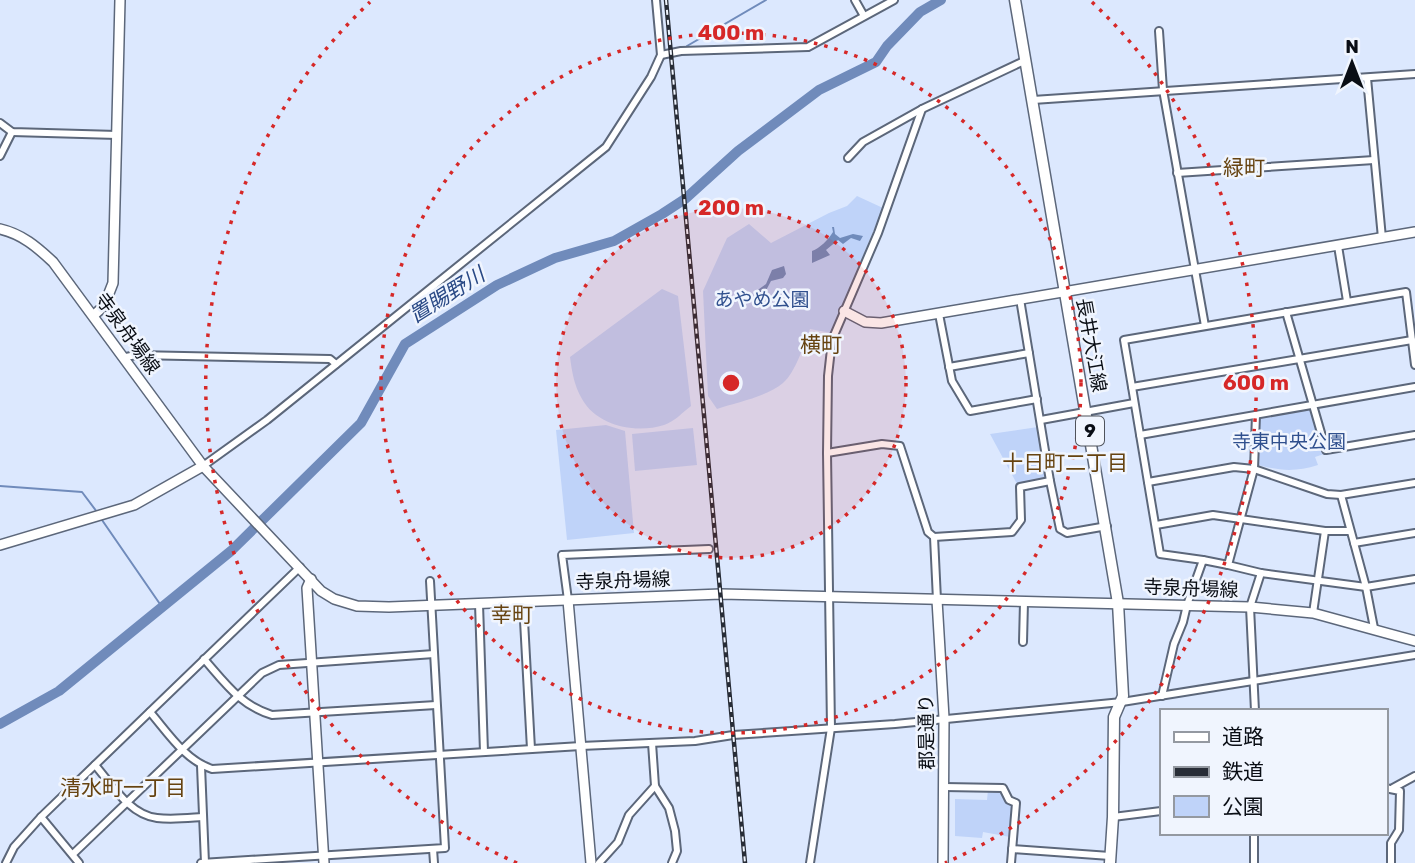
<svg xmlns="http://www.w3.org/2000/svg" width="1415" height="863" font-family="Rubik,'Noto Sans JP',sans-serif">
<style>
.green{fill:#bfd3f9}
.water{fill:#708bbb}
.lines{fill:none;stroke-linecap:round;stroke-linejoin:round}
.stream{stroke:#708bbb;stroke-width:2}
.river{stroke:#708bbb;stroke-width:10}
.street-casing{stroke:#5c677a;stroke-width:10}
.secondary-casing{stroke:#5c677a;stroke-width:12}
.primary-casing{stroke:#5c677a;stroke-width:13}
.street{stroke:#fff;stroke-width:6}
.secondary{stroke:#fff;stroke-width:9}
.primary{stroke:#fff;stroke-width:10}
.rail-casing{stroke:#282d37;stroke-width:4.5}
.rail{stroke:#f0f5fe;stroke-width:2;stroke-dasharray:5;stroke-linecap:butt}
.ring{fill:none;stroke:#d62828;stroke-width:3.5;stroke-dasharray:3.5 7}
.labels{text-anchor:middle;stroke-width:5;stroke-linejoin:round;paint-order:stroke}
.shield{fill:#f0f5fe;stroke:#4f535b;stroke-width:2}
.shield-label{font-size:18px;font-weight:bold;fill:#0a0e15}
.park-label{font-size:19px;fill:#30508e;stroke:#f0f5fe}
.street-label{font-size:19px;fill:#0a0e15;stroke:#f0f5fe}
.neighbourhood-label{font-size:21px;fill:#664310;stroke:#f0f5fe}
.water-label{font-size:21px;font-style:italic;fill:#284885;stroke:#f0f5fe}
.centre{fill:#d62828;stroke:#f0f5fe;stroke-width:3.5}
.ring-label{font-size:21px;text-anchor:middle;font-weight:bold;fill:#d62828;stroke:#f0f5fe;stroke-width:5;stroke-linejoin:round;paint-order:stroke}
</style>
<rect width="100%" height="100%" fill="#dce8fe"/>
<g class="green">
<path d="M857,196L883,208L831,333L810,329C804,344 796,372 783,383C766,397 737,402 717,409L708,396L703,291L727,238L749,224L771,243L829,213L847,206Z"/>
<path d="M662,289L678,296L691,406C683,412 674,422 664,425C636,434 597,426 582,399C574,385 572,372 570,357Z"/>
<path d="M1311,407L1324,454L1315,457L1318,465C1296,472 1280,471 1258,465L1260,416Z"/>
<path d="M606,425L625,431L634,533L567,540L556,430Z"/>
<path d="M1038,427L1046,478L1017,484L990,434Z"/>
<path d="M693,428L697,465L635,471L632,434Z"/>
<path d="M988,790H998L1004,799L1013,805L1010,837L983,832L982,838L955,836V799L987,800Z"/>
</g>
<g class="water">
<path d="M832,227H834L835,234L840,238L853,234L863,236L860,241L851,238L843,244L838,240L826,250L830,255L812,263V251C820,248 828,240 833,232Z"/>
<path d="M784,266L786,274L783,278L771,281L761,300H756L755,292L766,284L772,270Z"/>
</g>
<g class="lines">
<g class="stream">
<path d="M687,46L766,0"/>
<path d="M0,486L82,492L97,512"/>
<path d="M102,520L162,607"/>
</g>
<path class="river" d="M0,724L59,691L231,551L361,423L405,344L497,285L555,258L614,241L662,214L685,199L738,151L819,90L876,62L887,46L920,12L941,0"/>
<defs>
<g id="street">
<path d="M855,0L864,16"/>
<path d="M1159,31L1163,90L1205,326"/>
<path d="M661,55L681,51L808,47L894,0"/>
<path d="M1367,78L1382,238"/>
<path d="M1033,100L1415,74"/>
<path d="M0,123L12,132L117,135"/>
<path d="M0,156L12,132"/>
<path d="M848,158L863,142L922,109L1024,61"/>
<path d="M1177,173L1374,160"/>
<path d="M1338,246L1347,301"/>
<path d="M1020,299L1050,481L1060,529L1067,533L1107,526"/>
<path d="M1286,312L1326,450L1415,435"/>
<path d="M939,314L952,381L970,411L1037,399"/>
<path d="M126,357L136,355L330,359L336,364"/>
<path d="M949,367L1029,353"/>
<path d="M1132,387L1124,340L1406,292L1415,365"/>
<path d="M1041,420L1134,403"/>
<path d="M1140,435L1415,387"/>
<path d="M827,453L882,444L900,446L928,532L934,537L937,600"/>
<path d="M203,466L267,420L606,147L651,77L661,55L656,0"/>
<path d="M1148,482L1234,467L1254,469L1327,494L1341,495L1415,483"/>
<path d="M1341,495L1366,587L1374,628"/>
<path d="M1156,525L1213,515L1325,531H1350"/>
<path d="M934,537L1012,532L1021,520L1020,487L1050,481"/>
<path d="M1354,543L1415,533"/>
<path d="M1203,560L1160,554L1132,387L1412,340"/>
<path d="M1228,565L1261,573L1250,607L1255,711"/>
<path d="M1261,573L1366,587L1415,579"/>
<path d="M568,600L562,555L709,549"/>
<path d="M523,602L531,749"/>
<path d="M479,604L484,752"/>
<path d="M1313,613L1325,531"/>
<path d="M1023,642L1024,602"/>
<path d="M204,659C226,684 240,705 272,715L436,705"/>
<path d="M1162,696L1174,644L1183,622L1187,605L1203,560L1228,565L1254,469L1256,415"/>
<path d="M150,712C168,733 185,760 212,769L581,746L695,741L733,735L895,724L1122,702L1415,655"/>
<path d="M652,743L655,786L669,808L675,831L677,851L672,863"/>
<path d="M95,765C112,785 130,815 157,818C172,820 188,818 202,817"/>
<path d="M201,766L205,863"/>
<path d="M944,787L1003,788L1009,800L1016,803L1011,863"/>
<path d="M1385,788L1400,791L1399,830L1391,843V863"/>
<path d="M1393,788L1415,776"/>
<path d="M41,817L79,863"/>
<path d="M1113,817L1161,811"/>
<path d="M433,849L434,863"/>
<path d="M1012,849L1110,856"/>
<path d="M73,854L262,673L279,665L434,654"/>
<path d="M6,863L14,847L41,817L300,567"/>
<path d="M201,863L445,848L430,581"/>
<path d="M599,863L618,842L629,815L655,786"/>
<path d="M810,863L831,728L827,453L828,376L832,340L878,233L922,109"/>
<path d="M1254,863V833"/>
</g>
<g id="secondary">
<path d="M0,229C22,234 37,247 53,262L203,466L321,591L334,599L357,606L389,607L721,594L1250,607L1313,613L1415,641"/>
<path d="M844,311L865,322L881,323L1415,232"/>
<path d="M94,315L104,306L113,283L120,0"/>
<path d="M0,545L134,505L203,466"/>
<path d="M311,579L307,588L324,863"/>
<path d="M568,600L591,863"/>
<path d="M937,600L944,718L943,863"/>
</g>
<path id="primary" d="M1015,0L1118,603L1123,696L1114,717L1113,817L1110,863"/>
</defs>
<use href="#street" class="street-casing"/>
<use href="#secondary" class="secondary-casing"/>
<use href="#primary" class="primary-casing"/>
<use href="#street" class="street"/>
<use href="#secondary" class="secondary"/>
<use href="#primary" class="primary"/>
<defs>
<path id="rail" d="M666,0L745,863"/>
</defs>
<use href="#rail" class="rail-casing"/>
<use href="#rail" class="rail"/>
</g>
<circle cx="731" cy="383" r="175" fill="#d62828" fill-opacity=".12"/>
<g class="ring">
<circle cx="731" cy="383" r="175"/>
<circle cx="731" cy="383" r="350"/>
<path d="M517 863A525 525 0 0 1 370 2M1092 2A525 525 0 0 1 945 863"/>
</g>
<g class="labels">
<rect class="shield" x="1076" y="416.5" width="28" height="29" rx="5"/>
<g class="shield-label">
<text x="1090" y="437">9</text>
</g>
<g class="park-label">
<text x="762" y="306">あやめ公園</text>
<text x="1289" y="448">寺東中央公園</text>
</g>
<g class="street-label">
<text transform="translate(128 333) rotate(54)" y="7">寺泉舟場線</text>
<text transform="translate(1092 345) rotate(80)" y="7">長井大江線</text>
<text transform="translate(623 580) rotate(-2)" y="7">寺泉舟場線</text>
<text transform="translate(1191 588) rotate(2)" y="7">寺泉舟場線</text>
<text transform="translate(926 732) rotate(-91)" y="7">郡是通り</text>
</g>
<g class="neighbourhood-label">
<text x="1244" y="175">緑町</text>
<text x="821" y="352">横町</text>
<text x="1065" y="470">十日町二丁目</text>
<text x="512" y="622">幸町</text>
<text x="123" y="795">清水町一丁目</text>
</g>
<g class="water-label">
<text transform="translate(447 295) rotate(-32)" y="7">置賜野川</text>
</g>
</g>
<circle cx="731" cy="383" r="10" class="centre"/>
<g class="ring-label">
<text x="731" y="40">400 m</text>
<text x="731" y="215">200 m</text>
<text x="1256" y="390">600 m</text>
</g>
<rect x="1160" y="709" width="228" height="126" fill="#f0f5fe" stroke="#9499a1" stroke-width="2"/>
<rect x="1174" y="732" width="35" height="10" fill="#ffffff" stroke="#9499a1" stroke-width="2"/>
<text x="1222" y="744" font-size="21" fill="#0a0e15">道路</text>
<rect x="1174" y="767" width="35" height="10" fill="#282d37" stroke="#9499a1" stroke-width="2"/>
<text x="1222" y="779" font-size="21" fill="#0a0e15">鉄道</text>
<rect x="1174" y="796" width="35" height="21" fill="#bfd3f9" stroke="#9499a1" stroke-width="2"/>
<text x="1222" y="814" font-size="21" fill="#0a0e15">公園</text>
<g transform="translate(1352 63)" stroke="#f0f5fe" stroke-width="5" paint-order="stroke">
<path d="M0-5L12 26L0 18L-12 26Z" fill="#0a0e15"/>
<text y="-10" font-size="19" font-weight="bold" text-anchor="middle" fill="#0a0e15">N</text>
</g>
</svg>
